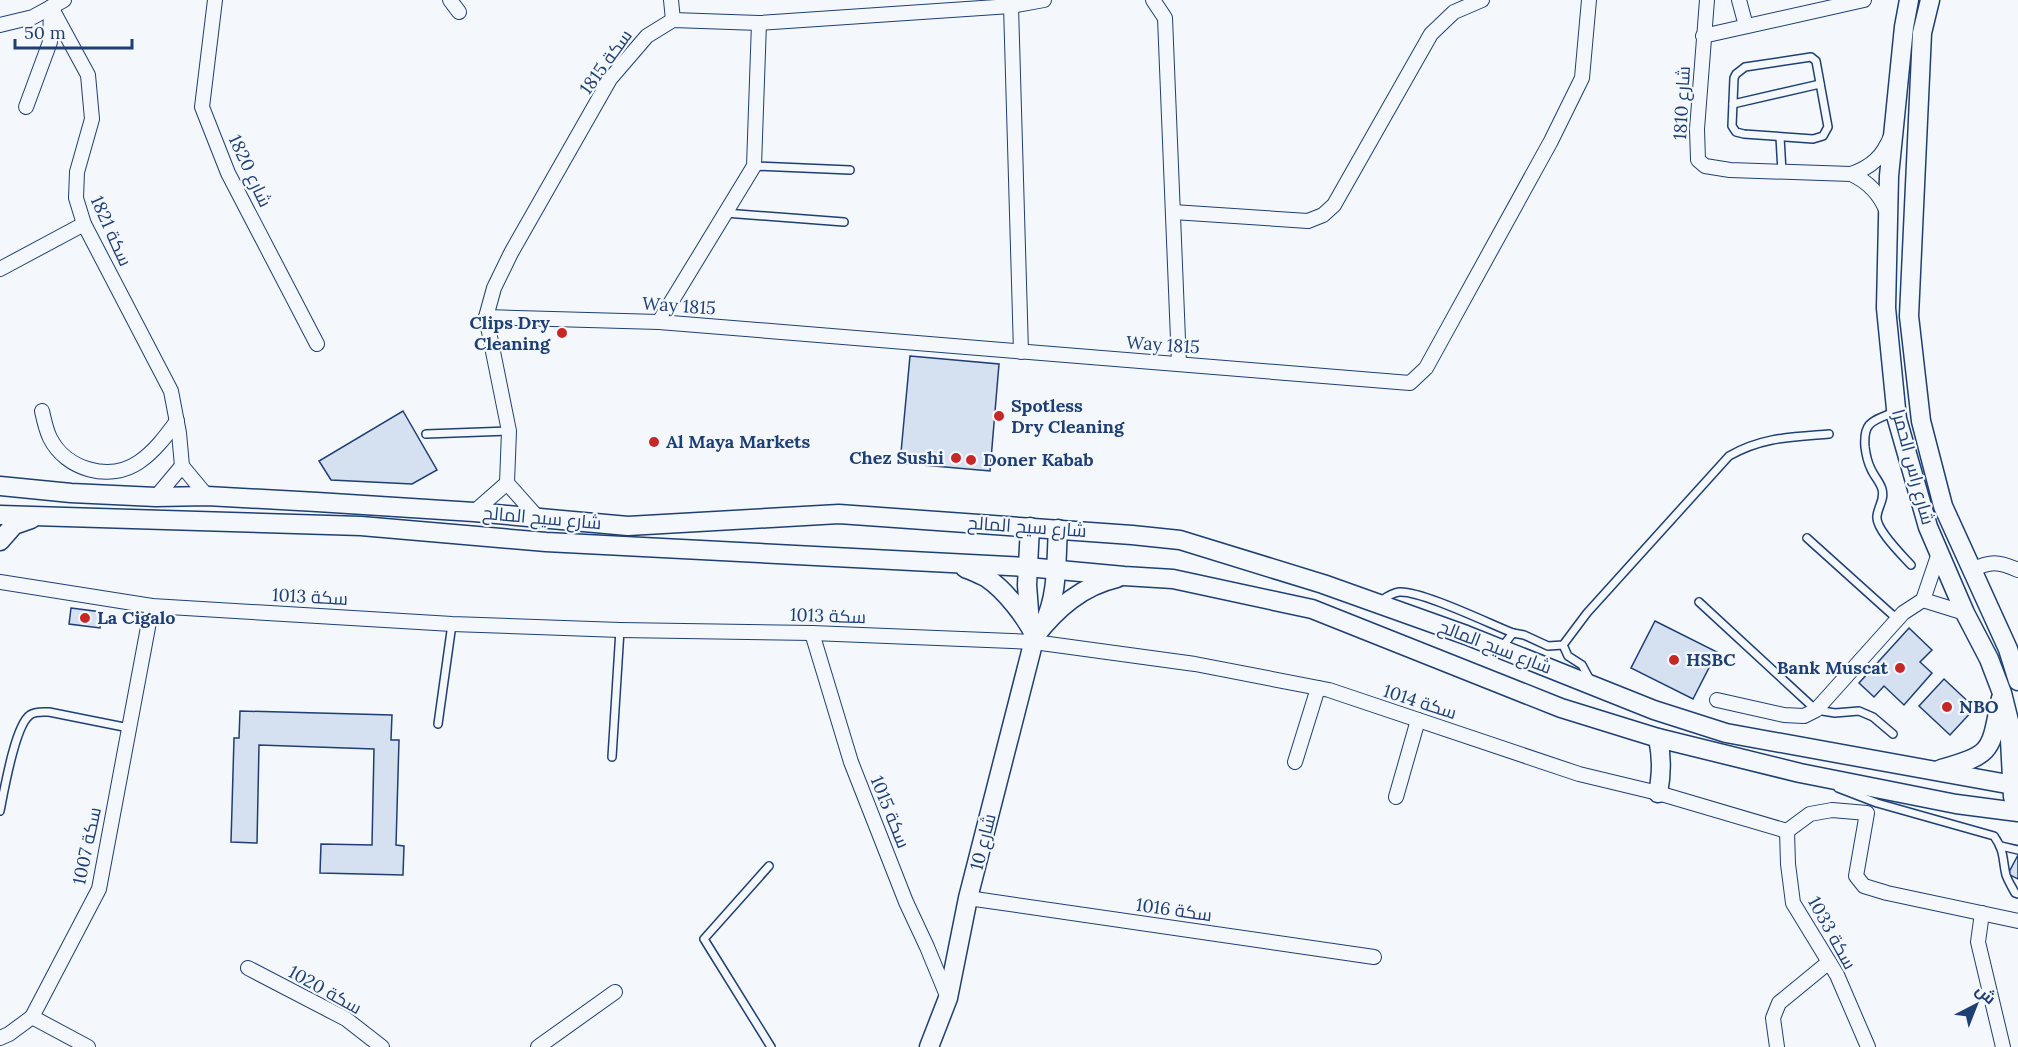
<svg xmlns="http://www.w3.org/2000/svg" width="2018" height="1047" font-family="Lora,Cairo,serif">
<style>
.building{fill:#d5e0f0;stroke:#1d3f73;stroke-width:1.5}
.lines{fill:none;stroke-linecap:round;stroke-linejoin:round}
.service-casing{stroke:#1d3f73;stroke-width:10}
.minor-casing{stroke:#1d3f73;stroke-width:16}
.tertiary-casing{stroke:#1d3f73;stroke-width:21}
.service{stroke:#f4f7fb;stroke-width:7}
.minor{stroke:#f4f7fb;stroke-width:14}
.tertiary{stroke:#f4f7fb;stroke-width:18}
.poi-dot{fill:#c62828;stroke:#f4f7fb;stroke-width:2}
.labels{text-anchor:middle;stroke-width:4.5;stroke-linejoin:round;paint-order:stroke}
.street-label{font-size:18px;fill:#1d3f73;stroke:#f4f7fb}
.poi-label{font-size:18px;font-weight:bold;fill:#1d3f73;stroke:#f4f7fb;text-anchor:start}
</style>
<rect width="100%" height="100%" fill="#f4f7fb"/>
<g class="building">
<path d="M910,356L999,364L990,471L900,463Z"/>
<path d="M403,411L437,470L412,484L331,480L319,461Z"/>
<path d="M71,608L102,612L100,628L69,624Z"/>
<path d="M1655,621L1717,652L1693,699L1631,668Z"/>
<path d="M1909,628L1932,650L1920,662L1932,673L1904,705L1884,686L1874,697L1859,683Z"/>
<path d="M1944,679L1975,708L1950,735L1919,706Z"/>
<path d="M240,711L392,715L391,740H399L396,845L404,846L403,875L320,873L321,844L372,845L374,749L259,745L257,843L231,842L234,738H239Z"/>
<path d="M2018,855V879L2008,874Z"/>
</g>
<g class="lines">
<defs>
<g id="service">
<path d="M1811,57L1816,61L1828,127L1823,136L1813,139L1744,134L1736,132L1732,126L1734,78L1736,74L1745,67Z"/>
<path d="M1733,104L1820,84"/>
<path d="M1780,137L1782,172"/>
<path d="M754,166L850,170"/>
<path d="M725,213L844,222"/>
<path d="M1894,412C1873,421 1863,421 1865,447C1866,455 1867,461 1871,469C1874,476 1880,482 1882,489C1885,500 1878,506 1877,516C1875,529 1902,555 1911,565"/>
<path d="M426,434L509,431"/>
<path d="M1807,538L1897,619"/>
<path d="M1379,602C1385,598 1391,593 1399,592C1420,590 1490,624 1513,633"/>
<path d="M1699,602L1816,710L1835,713L1859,711L1873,717L1893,734"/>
<path d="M1563,645L1568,656L1582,665L1590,680"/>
<path d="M1502,647L1513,633L1524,635L1548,646L1563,645L1587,613L1729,456C1762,437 1792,437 1829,434"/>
<path d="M438,724L452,624"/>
<path d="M612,757L620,630"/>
<path d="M1838,788L1877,803L1994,836C2005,852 2002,858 2006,875C2008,881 2012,887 2015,893L2018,894"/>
<path d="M0,811C4,791 15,725 30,715C35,711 43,712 49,712L129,728"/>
<path d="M2001,846L2018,850"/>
<path d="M769,866L704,939L771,1047"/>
</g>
<g id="minor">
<path d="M215,0L202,107L228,173L317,344"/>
<path d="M450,0L459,12"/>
<path d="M671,0L673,20"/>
<path d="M1153,0L1165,18L1179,364"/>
<path d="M1707,0L1697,129L1698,160L1705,166L1730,170L1851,174C1869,182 1880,194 1887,212"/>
<path d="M1739,0L1746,26"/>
<path d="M1011,6L1021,352"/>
<path d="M51,7L88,75L92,119L77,172L76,198L84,224L171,391L179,433L182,466L207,496"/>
<path d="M0,25L33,17L64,0"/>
<path d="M1703,36L1864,0"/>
<path d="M26,107L50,42L51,10"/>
<path d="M1851,174C1872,167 1883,156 1891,136"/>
<path d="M1173,212L1308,221L1323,215L1334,205L1431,34L1454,12L1482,0"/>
<path d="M0,269L84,224"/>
<path d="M486,317L659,322L1410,383L1426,368L1551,141L1582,78L1589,0"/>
<path d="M659,322L754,166L759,23"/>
<path d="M42,411C44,420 46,430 50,438C66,470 110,482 139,462C155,451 166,436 177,421"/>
<path d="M156,497L182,466"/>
<path d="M474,512L507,483"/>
<path d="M539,519L507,483L509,431L486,317L494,288L511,253L610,79L647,36L673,20L759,23L1011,6L1044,0"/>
<path d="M1971,570C1991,561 1998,561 2018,570"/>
<path d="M0,582L152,606L452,624L620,630L812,633L1034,642L1195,664L1329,690L1579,774L1658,793L1787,831"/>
<path d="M1923,600L1965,613"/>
<path d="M812,633L851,762L906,902L927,947L948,998"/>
<path d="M1717,700L1784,715L1804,716L1816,710L1903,613L1923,600L1939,553"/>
<path d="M1295,762L1318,688"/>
<path d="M1396,797L1418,720"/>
<path d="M1787,831L1810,814L1832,810L1867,813L1856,876L1864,886L1887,893L2018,921"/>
<path d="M1787,831L1788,864L1793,903L1837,975L1868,1047"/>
<path d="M968,898L1374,957"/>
<path d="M1982,913L1978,942L2003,1047"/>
<path d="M248,968L346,1019L382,1047"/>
<path d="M0,1038L9,1034L32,1017"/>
<path d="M88,1047L32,1017L99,889L152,606"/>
<path d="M538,1047L615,992"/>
<path d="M1777,1047L1773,1018L1779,1003L1829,962"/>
</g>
<g id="tertiary">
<path d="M1909,0L1904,27L1889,176L1886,308L1897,419L1928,527L1965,613L1989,659L2002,693L2009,721L2013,797"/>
<path d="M1930,0L1922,33L1909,316L1921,421L1943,506L2008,649L2018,681"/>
<path d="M0,486L71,493L156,497L207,496L317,502L474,512L628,526L839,514L1132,535L1180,540L1323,584L1466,635L1654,710L1726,733L2018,786"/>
<path d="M0,515L361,526L546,542L1027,567L1124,576L1173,579L1312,609L1561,708L1658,738L1800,773L1956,804L2018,812"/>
<path d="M0,541L14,525L31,519"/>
<path d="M965,568C972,571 980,574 987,578C1005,590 1026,617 1035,636"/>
<path d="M1044,623C1058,596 1056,559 1058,529"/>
<path d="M1030,624L1027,585L1030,527"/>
<path d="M1035,636C1057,608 1082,586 1117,578"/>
<path d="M1941,769C1995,754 1990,750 2001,698"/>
<path d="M1658,793C1662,773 1662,758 1658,738"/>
<path d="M929,1047L948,998L968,898L1035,636"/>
</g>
</defs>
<use href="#service" class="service-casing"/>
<use href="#minor" class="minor-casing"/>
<use href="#tertiary" class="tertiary-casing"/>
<use href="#service" class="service"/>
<use href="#minor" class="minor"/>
<use href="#tertiary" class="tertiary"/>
</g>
<g class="poi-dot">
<circle cx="562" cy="333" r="6"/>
<circle cx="999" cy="416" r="6"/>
<circle cx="654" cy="442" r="6"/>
<circle cx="956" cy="458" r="6"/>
<circle cx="971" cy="460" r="6"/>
<circle cx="85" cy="618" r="6"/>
<circle cx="1674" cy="660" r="6"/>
<circle cx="1900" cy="668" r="6"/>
<circle cx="1947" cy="707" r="6"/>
</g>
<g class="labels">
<g class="street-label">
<text transform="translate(606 62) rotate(-54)" y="6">سكة 1815</text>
<text transform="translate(1682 103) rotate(-87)" y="6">شارع 1810</text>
<text transform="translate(250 171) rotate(65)" y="6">1820 شارع</text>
<text transform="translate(111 231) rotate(66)" y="6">سكة 1821</text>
<text transform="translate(679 306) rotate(4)" y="6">Way 1815</text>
<text transform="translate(1163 345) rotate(4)" y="6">Way 1815</text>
<text transform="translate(1913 467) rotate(75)" y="6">شارع راس الحمرا</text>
<text transform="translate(542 518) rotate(5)" y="6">شارع سيح المالح</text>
<text transform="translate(1027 527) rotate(4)" y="6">شارع سيح المالح</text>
<text transform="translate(310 597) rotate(3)" y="6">سكة 1013</text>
<text transform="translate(828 616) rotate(2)" y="6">سكة 1013</text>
<text transform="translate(1495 647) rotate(21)" y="6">شارع سيح المالح</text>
<text transform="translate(1420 702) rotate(18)" y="6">سكة 1014</text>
<text transform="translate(890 812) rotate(68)" y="6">سكة 1015</text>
<text transform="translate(983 842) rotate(-76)" y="6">شارع 10</text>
<text transform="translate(87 846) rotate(-78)" y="6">سكة 1007</text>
<text transform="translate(1174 910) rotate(8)" y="6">سكة 1016</text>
<text transform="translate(1832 933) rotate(61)" y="6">سكة 1033</text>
<text transform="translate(325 990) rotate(29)" y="6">سكة 1020</text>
</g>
<g class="poi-label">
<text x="550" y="329" text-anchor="end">Clips Dry<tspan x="550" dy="21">Cleaning</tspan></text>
<text x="1011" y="412">Spotless<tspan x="1011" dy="21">Dry Cleaning</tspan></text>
<text x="666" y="448">Al Maya Markets</text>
<text x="944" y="464" text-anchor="end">Chez Sushi</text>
<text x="983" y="466">Doner Kabab</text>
<text x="97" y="624">La Cigalo</text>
<text x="1686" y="666">HSBC</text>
<text x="1888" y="674" text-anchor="end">Bank Muscat</text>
<text x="1959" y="713">NBO</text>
</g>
</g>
<g transform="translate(1976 1005) rotate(42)" stroke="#f4f7fb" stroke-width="4.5" paint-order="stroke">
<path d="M0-4.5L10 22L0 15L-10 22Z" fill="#1d3f73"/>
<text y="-9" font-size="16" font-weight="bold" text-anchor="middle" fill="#1d3f73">ش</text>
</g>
<path d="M15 39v9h117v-9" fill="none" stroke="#1d3f73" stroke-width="3"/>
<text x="24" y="39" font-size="18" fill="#1d3f73" stroke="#f4f7fb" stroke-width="4.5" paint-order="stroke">50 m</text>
</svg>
